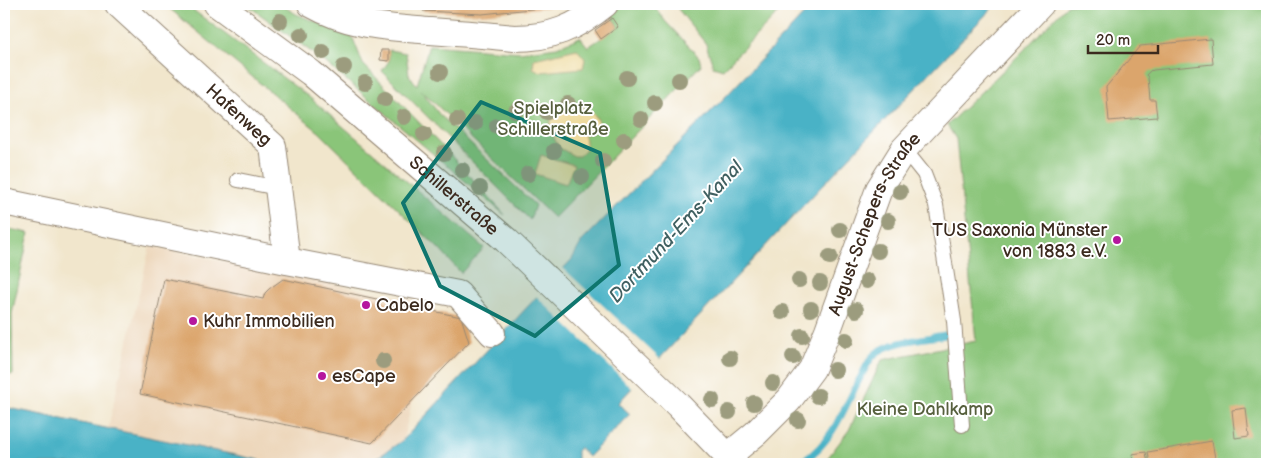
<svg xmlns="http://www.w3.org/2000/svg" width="1271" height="468" font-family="'Balsamiq Sans',sans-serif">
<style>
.built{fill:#edd7bb}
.green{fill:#8ac579;stroke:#62784c}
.sand{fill:#eeda9e;stroke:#94825e}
.water{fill:#48b2c6;stroke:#426e72}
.pier{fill:#f1e6cc}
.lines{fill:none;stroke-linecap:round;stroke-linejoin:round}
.stream{stroke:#48b2c6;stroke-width:7}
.building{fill:#dba56c}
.service-casing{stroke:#968875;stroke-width:16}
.minor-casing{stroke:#968875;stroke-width:28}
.service{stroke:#fff;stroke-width:14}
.minor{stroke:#fff;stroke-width:26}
.tree{fill:#9c9c7e}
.marked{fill:#0f766e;fill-opacity:0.2;stroke:#0f766e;stroke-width:4;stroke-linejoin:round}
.poi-dot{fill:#b5179e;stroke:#fff;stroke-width:2}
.labels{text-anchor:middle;stroke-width:4;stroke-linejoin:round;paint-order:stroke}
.park-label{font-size:18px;fill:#57603e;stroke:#fff}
.street-label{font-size:18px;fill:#3b2a1e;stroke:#fff}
.poi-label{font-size:18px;fill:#3b2a1e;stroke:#fff;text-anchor:start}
.water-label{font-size:19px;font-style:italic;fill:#406061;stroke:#fff}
</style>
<rect width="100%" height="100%" fill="#fff"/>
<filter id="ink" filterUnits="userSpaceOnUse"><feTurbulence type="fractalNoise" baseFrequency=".02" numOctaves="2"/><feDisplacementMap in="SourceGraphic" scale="10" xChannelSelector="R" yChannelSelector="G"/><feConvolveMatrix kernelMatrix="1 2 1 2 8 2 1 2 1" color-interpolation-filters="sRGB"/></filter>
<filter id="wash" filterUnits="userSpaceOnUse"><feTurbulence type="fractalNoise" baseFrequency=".0096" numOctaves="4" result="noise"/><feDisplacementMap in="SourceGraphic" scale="20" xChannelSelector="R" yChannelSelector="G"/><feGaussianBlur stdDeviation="1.12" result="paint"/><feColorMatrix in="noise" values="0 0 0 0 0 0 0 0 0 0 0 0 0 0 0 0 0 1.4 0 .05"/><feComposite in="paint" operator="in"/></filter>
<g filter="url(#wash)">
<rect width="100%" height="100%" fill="#f1e6cc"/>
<path class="built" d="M150,246L435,305L403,440L380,456L358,464H279L108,428Z"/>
<g class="green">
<path d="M164,4H185L309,97L484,248L461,273L440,250L319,132Z"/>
<path d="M246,4H280L296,14L352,36L363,64L458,163L505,215L325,62Z"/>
<path d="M621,4H653L665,21L699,57L701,65L554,218L421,90L439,114L535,205L530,220L382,71L389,61V50L406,53L409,75L417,85L429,45L520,52L557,47L580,37L588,47L618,27L612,15Z"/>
<path d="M674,4H787L723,69L713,66L706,44Z"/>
<path d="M1068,4H1267V464H823L849,430L882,360L976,341L956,139L947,125L1022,52Z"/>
<path d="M4,228L29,233L12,314L13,375L4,374Z"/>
</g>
<g class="sand">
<path d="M577,49L585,59L583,68L541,72L533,68L534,59Z"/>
<path d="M581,106C590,109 595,114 599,122L596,126L595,131L584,135L586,149L579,156H574L558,147L550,128L552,114Z"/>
<path d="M541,155L574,165L566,184L535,174Z"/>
</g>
<g class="water">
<path d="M814,4H996L819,189L618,403L630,414L588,457L579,447L577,451V462L575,464H358L380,456L403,440L572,259L582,241L727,95Z"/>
<path d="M4,407L279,464H4Z"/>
</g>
<path class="pier" d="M562,267L661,360L634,390L535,295Z"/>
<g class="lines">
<path class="stream" d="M806,459C832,442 845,407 859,380C864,372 868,360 875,354C892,340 925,339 945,335"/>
</g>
<g id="blocks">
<g class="building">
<path d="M424,4H569V5L482,14L423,11Z"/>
<path d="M612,18L618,27L601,39L595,30Z"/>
<path d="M1211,39L1213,64L1153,70L1152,71L1151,70L1146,75L1148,77L1150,100H1155L1157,117L1109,121L1106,87L1140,46Z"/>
<path d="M381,50H389V61L380,60Z"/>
<path d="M164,279L263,299L265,293L269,289L283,279L461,317L469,342L372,443L140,394Z"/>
<path d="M1246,408L1249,436L1235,438L1232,410Z"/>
<path d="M1212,441L1216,464H1150L1148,452Z"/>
<path d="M1146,452L1148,464H1134L1132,454Z"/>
</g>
</g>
</g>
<g filter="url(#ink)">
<use href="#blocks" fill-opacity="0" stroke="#968875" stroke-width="1"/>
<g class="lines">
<defs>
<g id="service">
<path d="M904,149L924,174L936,205L954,321L962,425"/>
<path d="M238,180L278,188"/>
</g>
<g id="minor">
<path id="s1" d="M118,4L273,146L287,261"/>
<path id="s2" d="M217,4L311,73L506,240L678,405L735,464"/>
<path d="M311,4C350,26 386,27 430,31C458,33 486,35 514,38C552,38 575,28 605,4"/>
<path d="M4,202L287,261L458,294L492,333"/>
<path id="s3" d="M728,456L756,433L789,400L812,369L828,330L879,189L904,149L1041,4"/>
</g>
</defs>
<use href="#service" class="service-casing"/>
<use href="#minor" class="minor-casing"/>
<use href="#service" class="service"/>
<use href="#minor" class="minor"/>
</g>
<g class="tree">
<circle cx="280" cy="21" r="8"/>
<circle cx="301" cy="35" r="8"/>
<circle cx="323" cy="52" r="8"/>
<circle cx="344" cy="67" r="8"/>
<circle cx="440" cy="72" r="8"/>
<circle cx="627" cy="78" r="8"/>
<circle cx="679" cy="80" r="8"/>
<circle cx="365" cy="83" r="8"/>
<circle cx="385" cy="99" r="8"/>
<circle cx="655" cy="103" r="8"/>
<circle cx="568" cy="104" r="8"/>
<circle cx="516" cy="111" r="8"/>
<circle cx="547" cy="112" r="8"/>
<circle cx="404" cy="117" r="8"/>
<circle cx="641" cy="119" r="8"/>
<circle cx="457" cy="120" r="8"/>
<circle cx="475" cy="123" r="8"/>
<circle cx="497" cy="126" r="8"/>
<circle cx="424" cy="134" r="8"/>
<circle cx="624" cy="140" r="8"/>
<circle cx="554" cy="151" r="8"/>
<circle cx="444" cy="153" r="8"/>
<circle cx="603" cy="161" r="8"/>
<circle cx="462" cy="170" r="8"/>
<circle cx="528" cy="174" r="8"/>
<circle cx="582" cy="177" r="8"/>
<circle cx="480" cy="188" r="8"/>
<circle cx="900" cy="192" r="8"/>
<circle cx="888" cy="221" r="8"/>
<circle cx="840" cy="230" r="8"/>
<circle cx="878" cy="251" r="8"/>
<circle cx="830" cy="257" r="8"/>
<circle cx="799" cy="280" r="8"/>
<circle cx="867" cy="281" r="8"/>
<circle cx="820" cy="283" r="8"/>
<circle cx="811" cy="309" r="8"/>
<circle cx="856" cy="310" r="8"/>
<circle cx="782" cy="312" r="8"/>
<circle cx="802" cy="336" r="8"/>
<circle cx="846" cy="340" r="8"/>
<circle cx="793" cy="357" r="8"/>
<circle cx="730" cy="358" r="8"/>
<circle cx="383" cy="361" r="8"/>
<circle cx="835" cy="370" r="8"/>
<circle cx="773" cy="383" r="8"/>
<circle cx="818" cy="396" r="8"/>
<circle cx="712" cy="400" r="8"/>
<circle cx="754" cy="403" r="8"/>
<circle cx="729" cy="412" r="8"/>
<circle cx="798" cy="420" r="8"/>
</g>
</g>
<path class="marked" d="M481,102L600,153L619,265L535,336L440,286L403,203Z"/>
<g class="poi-dot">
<circle cx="1117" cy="240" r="5"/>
<circle cx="366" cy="305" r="5"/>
<circle cx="193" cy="321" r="5"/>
<circle cx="322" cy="376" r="5"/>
</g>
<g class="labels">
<g class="park-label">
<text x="553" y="114">Spielplatz<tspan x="553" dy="21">Schillerstraße</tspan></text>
<text x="925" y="415">Kleine Dahlkamp</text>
</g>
<g class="street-label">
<text dy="6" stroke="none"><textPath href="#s1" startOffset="164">Hafenweg</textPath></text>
<text dy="6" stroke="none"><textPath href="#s2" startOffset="305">Schillerstraße</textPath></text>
<text dy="6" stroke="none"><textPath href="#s3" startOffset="280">August-Schepers-Straße</textPath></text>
</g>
<g class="poi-label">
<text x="1107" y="236" text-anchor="end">TUS Saxonia Münster<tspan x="1107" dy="21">von 1883 e.V.</tspan></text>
<text x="376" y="311">Cabelo</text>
<text x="203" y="327">Kuhr Immobilien</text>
<text x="332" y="382">esCape</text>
</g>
<g class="water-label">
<text transform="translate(675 231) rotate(-47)" y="7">Dortmund-Ems-Kanal</text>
</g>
</g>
<rect width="1271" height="468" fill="none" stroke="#fff" stroke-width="20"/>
<path d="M1088 45v8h70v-8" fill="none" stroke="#3b2a1e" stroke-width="2.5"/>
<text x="1096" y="45" font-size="15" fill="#3b2a1e" stroke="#ffffff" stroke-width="4" paint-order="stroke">20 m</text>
</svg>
